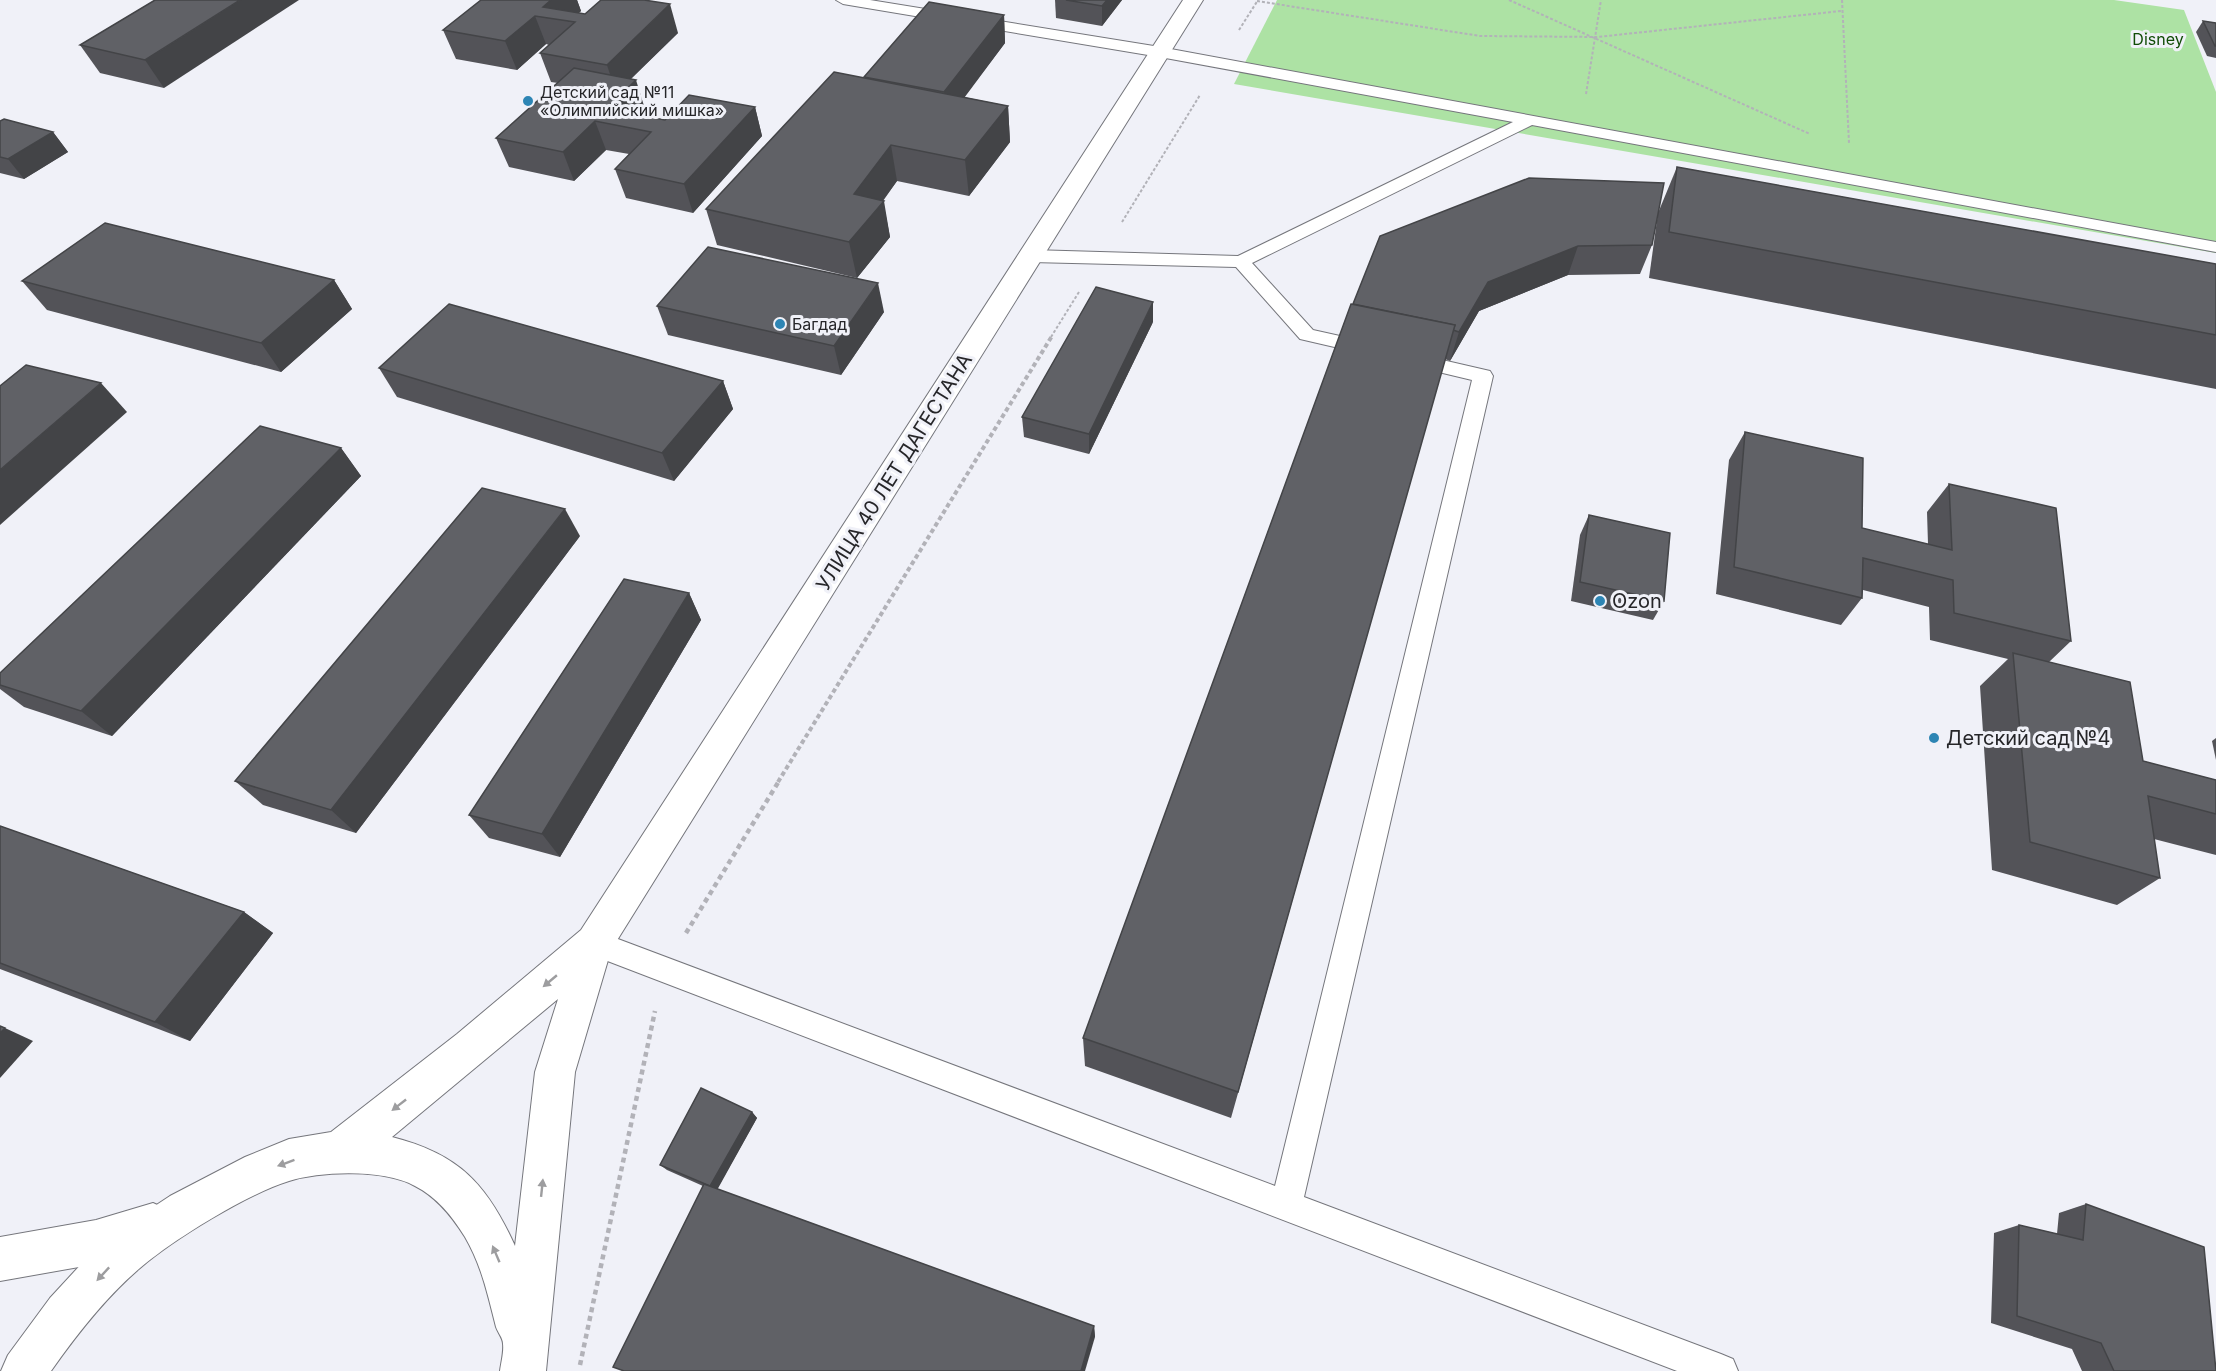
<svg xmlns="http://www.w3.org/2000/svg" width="2216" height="1371" font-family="Inter,sans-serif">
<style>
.green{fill:#ade2a4}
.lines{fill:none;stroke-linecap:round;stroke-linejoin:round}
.service-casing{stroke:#75767c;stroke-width:2}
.minor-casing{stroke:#75767c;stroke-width:2}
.tertiary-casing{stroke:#75767c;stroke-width:2}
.path-far2{stroke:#b2b2b8;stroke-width:2;stroke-dasharray:3 2;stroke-linecap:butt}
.path-far1{stroke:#b2b2b8;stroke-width:4;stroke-dasharray:4.5 3;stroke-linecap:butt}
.path{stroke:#b2b2b8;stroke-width:4.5;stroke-dasharray:5 4;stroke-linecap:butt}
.service{fill:#fff;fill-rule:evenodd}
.minor{fill:#fff;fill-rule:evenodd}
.tertiary{fill:#fff;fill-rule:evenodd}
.wall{fill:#535358}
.shaded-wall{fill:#434447}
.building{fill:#606166;stroke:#434447;stroke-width:1.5}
.oneway{fill:#9d9d9f}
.poi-dot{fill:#2d85b4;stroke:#f0f1f8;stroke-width:2}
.labels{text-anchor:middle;stroke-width:6;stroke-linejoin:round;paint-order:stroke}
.far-park-label{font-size:16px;fill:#104c06;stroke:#f0f1f8}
.far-poi-label{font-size:16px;fill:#262629;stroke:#f0f1f8;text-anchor:start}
.street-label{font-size:20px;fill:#262629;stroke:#f0f1f8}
.poi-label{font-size:20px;fill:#262629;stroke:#f0f1f8;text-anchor:start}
</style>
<rect width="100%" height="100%" fill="#f0f1f8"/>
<path class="green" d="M1277,0H2114L2184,10L2216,92V253L1234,84Z"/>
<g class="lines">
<defs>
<g id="service">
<path d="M836,0H870L1160,47L2216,242V252L1532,125L1252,263L1313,330L1376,344L1379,349L1376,354L1369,355L1300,339L1236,267L1031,262L1022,256L1031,250L1238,256L1513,122L1160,57L843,4Z"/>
<path d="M1412,353L1490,371L1493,376L1304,1197L1721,1354L1733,1359L1738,1371H1677L584,952L580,943L584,934L594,930L1275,1186L1472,380L1405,364L1402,359L1405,354Z"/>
</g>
<path id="minor" d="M153,1203L168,1210L175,1225L168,1240L96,1264L0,1281V1237L96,1220Z"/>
<path id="tertiary" d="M1183,0H1203L611,950L575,1072L546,1371H500C501,1363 504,1352 503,1344C503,1338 498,1333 496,1327C488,1296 482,1266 465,1237C452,1216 437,1197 415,1186C384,1169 322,1171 289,1181C247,1194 174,1239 140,1268C106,1297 77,1334 51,1371H1L8,1355L50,1298L85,1260L120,1229L170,1196L245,1157L289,1139L331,1132L457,1034L581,930ZM558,999L535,1072L515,1246C487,1184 459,1154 392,1137Z"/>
</defs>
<use href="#service" class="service-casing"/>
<use href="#minor" class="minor-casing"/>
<use href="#tertiary" class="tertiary-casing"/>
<g class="path-far2">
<path d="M1509,0L1810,134"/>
<path d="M1842,0L1849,143"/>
<path d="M1257,1L1480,36L1597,37L1841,11"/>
<path d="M1239,30L1258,0"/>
<path d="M1586,94L1601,0"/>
<path d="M1122,222L1200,95"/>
<path d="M1051,337L1079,292"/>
</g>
<path class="path-far1" d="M778,782L1052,336"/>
<g class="path">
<path d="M686,933L779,781"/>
<path d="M580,1365L655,1011"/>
</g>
<use href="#service" class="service"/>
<use href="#minor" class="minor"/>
<use href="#tertiary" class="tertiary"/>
</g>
<g class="wall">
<path d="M155,0L164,88L100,73L80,45Z"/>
<path d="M481,0H577L581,11L578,13L678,33L631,79L645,109L639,115L665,120L755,107L762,136L693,213L626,198L615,169L629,154L606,150L574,181L509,167L496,138L558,83L551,82L540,53L549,45L546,44L517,70L456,59L443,30Z"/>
<path d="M1055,0H1122L1102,26L1056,18Z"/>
<path d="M1004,15L1005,43L964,97L1008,106L1010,142L969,196L897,181L883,201L890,237L857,278L717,245L706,209L865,78Z"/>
<path d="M2203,21L2216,23V58L2207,56L2196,32Z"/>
<path d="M0,121L53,132L68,152L24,179L0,173Z"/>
<path d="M1677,167L2216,264V389L1649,278L1658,213Z"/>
<path d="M1380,236L1652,245L1640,274L1568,275L1479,311L1450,361L1445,359L1231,1118L1085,1066L1083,1038L1353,304Z"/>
<path d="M334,280L352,309L281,372L47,310L22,281Z"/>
<path d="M657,306L884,312L841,375L668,335Z"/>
<path d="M1153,322L1089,454L1024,437L1022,417Z"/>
<path d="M379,368L723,381L733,409L674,481L397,397Z"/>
<path d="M1745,432L1862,528L1928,544L1927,512L1949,484L2071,641L2049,662L2143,761L2216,780V855L2154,839L2160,878L2117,905L1992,870L1980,686L2008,659L1930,640L1929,607L1863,590L1862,598L1841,625L1716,594L1729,460Z"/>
<path d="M341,448L361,476L112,736L24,707L0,689V673Z"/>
<path d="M1589,515L1664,601L1653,620L1571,601L1580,535Z"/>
<path d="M580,536L356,833L263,805L235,781Z"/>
<path d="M689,593L701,620L560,857L489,838L469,815Z"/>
<path d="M2216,738V760L2212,741Z"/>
<path d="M0,826L244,912L273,933L190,1041L0,969Z"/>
<path d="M752,1112L757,1118L717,1189L1094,1326L1095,1337L703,1186L667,1170L660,1165Z"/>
<path d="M2086,1204L2216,1371H2082L2072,1349L1991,1323L1994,1233L2019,1225L2057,1234L2059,1213Z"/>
</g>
<g class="shaded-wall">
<path d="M240,0H299L164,88L145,60Z"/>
<path d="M551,0H577L581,11L569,22L543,7Z"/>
<path d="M1107,0H1122L1102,26V6Z"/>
<path d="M670,4L678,33L616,93L607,65Z"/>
<path d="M1004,15L1005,43L947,121L944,92Z"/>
<path d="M535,16L546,44L517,70L505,41Z"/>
<path d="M636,80L645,109L627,127L606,109Z"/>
<path d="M1008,106L1010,142L969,196L965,160Z"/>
<path d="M755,107L762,136L693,213L684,184Z"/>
<path d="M595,121L606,150L574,181L563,152Z"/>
<path d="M53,132L68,152L24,179L8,159Z"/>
<path d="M891,145L897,181L872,215L884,201L890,237L857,278L849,242L854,194Z"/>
<path d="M1578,246L1568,275L1479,311L1450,361L1459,332L1488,282Z"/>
<path d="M334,280L352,309L281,372L261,343Z"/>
<path d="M878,283L884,312L841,375L834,346Z"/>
<path d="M1153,302V322L1089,454V434Z"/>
<path d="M723,381L733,409L674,481L662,453Z"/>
<path d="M101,383L127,412L0,525V470Z"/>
<path d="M341,448L361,476L112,736L81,711Z"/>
<path d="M565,509L580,536L356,833L331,810Z"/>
<path d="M689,593L701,620L560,857L542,834Z"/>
<path d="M244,912L273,933L190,1041L155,1022Z"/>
<path d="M5,1028L33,1041L0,1078V1033Z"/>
<path d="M752,1112L757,1118L716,1192L710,1187Z"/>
<path d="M1094,1326L1095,1337L1085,1371H1081Z"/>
</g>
<g class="building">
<path d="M155,0H240L145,60L80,45Z"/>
<path d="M481,0H551L543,7L585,14L601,0H644L670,4L607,65L540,53L575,22L535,16L505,41L443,30Z"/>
<path d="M1066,0H1107L1102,6Z"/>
<path d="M929,2L1004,15L944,92L864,77Z"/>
<path d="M2203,21L2216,23V46H2215Z"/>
<path d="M574,68L636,80L606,109L665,120L689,95L755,107L684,184L615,169L651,132L595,121L563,152L496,138Z"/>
<path d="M834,72L1008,106L965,160L891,145L854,194L884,201L849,242L706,209Z"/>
<path d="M4,119L53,132L8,159L0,157V121Z"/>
<path d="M1677,167L2216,264V335L1669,232Z"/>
<path d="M1529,178L1664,183L1652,245L1578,246L1488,282L1459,332L1453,330L1455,325L1353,304L1380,236Z"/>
<path d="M105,223L334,280L261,343L22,281Z"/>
<path d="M708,247L878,283L834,346L657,306Z"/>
<path d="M1096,287L1153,302L1089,434L1022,417Z"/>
<path d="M449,304L723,381L662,453L379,368Z"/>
<path d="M1351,304L1455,325L1238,1092L1083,1038Z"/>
<path d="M26,365L101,383L0,470V386Z"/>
<path d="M260,426L341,448L81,711L0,685V673Z"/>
<path d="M1745,432L1863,458L1862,528L1952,550L1949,484L2056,508L2071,641L1954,613L1953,580L1863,558L1862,598L1734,567Z"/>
<path d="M482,488L565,509L331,810L235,781Z"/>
<path d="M1589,515L1670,533L1664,601L1580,582Z"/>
<path d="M624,579L689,593L542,834L469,815Z"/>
<path d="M2013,653L2130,682L2143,761L2216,780V814L2148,796L2160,878L2030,842Z"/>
<path d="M0,826L244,912L155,1022L0,963Z"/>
<path d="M0,1026L5,1028L0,1033Z"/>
<path d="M701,1088L752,1112L710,1186L660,1165Z"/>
<path d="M704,1184L1094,1326L1081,1371H624L613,1367Z"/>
<path d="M2086,1204L2204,1247L2216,1371H2114L2101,1343L2017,1316L2019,1225L2083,1240Z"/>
</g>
<defs><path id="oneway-solid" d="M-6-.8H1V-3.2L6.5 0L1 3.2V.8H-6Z" transform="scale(1.5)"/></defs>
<g class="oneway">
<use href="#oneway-solid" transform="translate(550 981) rotate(140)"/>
<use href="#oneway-solid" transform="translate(399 1105) rotate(142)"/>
<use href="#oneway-solid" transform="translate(286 1163) rotate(160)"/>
<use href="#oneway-solid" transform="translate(542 1188) rotate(-84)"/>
<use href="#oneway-solid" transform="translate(496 1254) rotate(-113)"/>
<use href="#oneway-solid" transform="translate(103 1274) rotate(133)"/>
</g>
<g class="poi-dot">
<circle cx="528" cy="101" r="6"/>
<circle cx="780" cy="324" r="6"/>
<circle cx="1600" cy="601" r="6"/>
<circle cx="1934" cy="738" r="6"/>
</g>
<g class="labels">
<g class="far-park-label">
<text x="2158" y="45">Disney</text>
</g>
<g class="far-poi-label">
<text x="540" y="98">Детский сад №11<tspan x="540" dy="18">«Олимпийский мишка»</tspan></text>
<text x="792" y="330">Багдад</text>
</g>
<g class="street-label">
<text transform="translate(894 472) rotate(-58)" y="7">УЛИЦА 40 ЛЕТ ДАГЕСТАНА</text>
</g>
<g class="poi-label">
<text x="1612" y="608">Ozon</text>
<text x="1946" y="745">Детский сад №4</text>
</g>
</g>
</svg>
